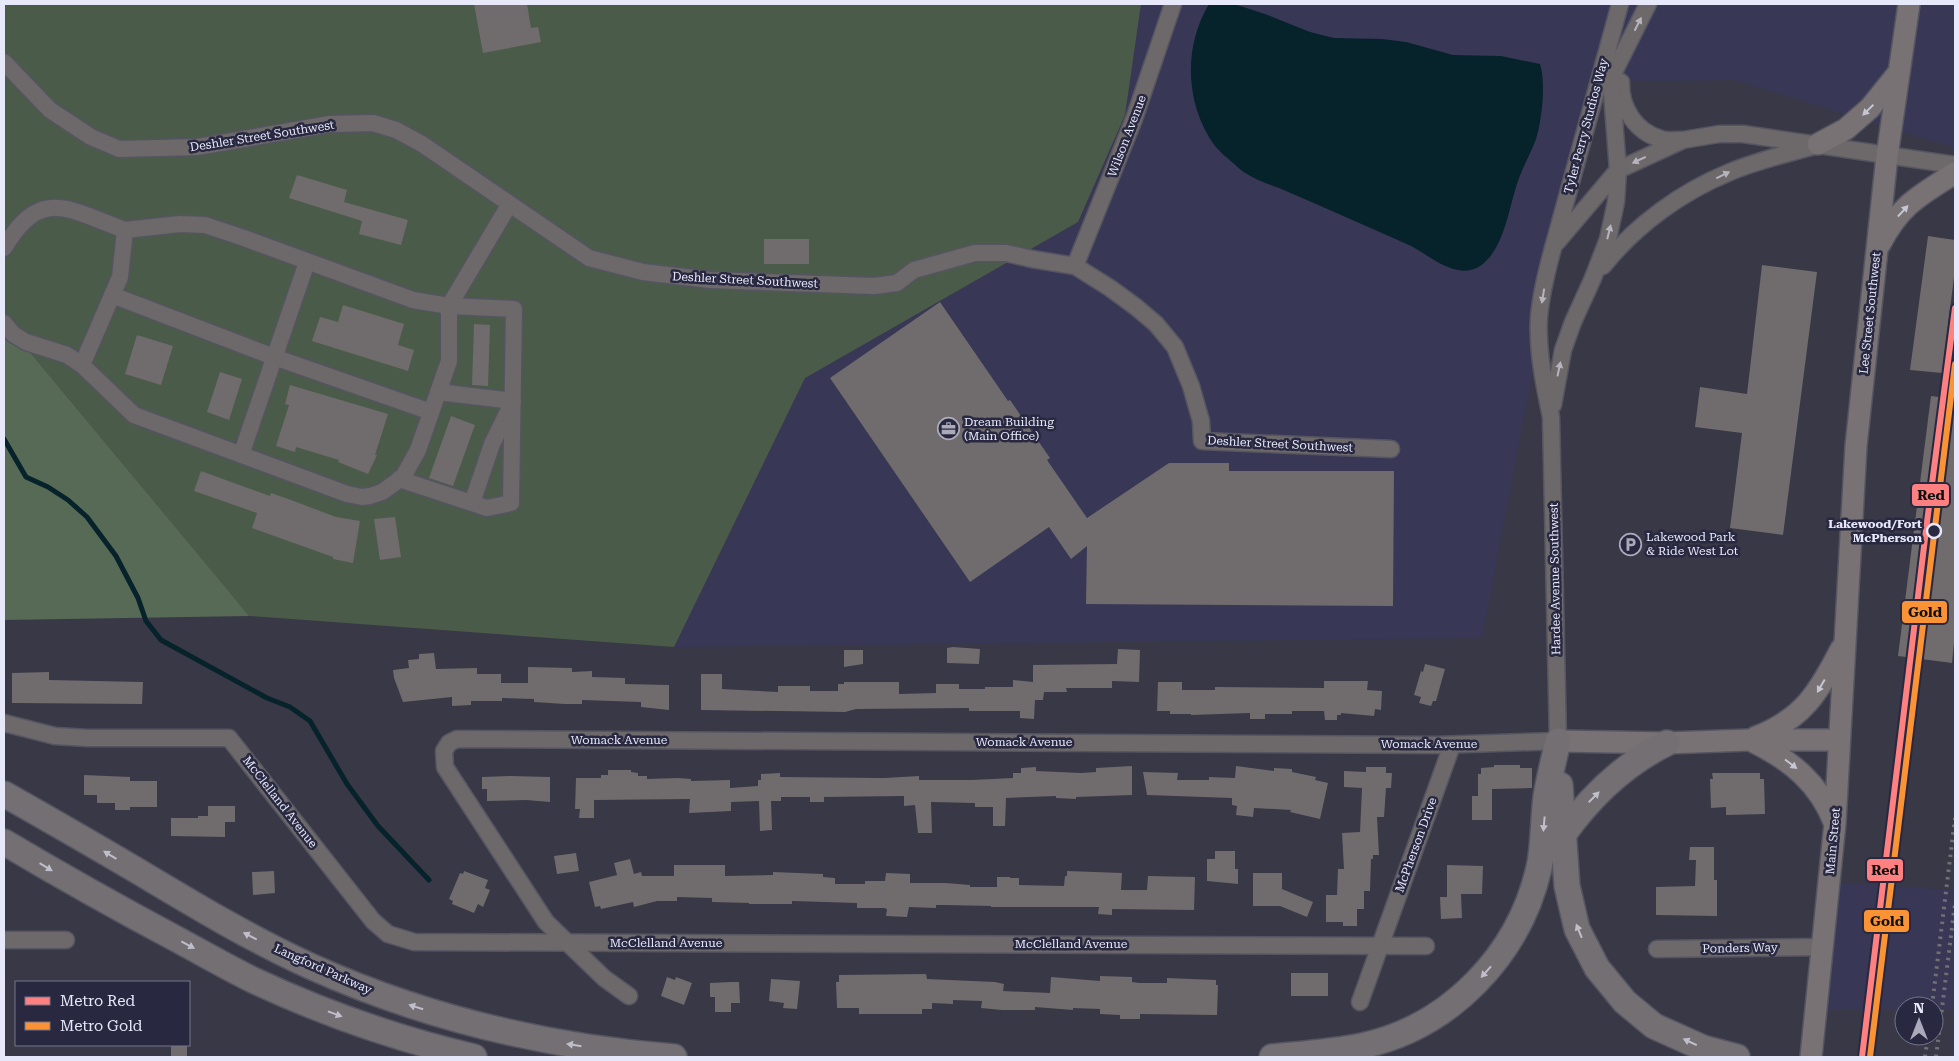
<svg xmlns="http://www.w3.org/2000/svg" width="1959" height="1061" font-family="'Roboto Serif',serif">
<style>
.built{fill:#383856}
.green{fill:#4b5b49}
.forest{fill:#576a55}
.water{fill:#06222a}
.lines{fill:none;stroke-linecap:round;stroke-linejoin:round}
.stream{stroke:#06222a;stroke-width:5}
.building{fill:#706b6c}
.minor-casing{stroke:#555562;stroke-width:19}
.major-casing{stroke:#555562;stroke-width:24}
.highway-casing{stroke:#555562;stroke-width:28}
.minor{stroke:#6d6869;stroke-width:16}
.major{stroke:#787274;stroke-width:21}
.highway{stroke:#746f73;stroke-width:25}
.rail{stroke:#716f74;stroke-width:4;stroke-dasharray:2.5 5;stroke-linecap:butt}
.metro-1-casing{stroke:#282841;stroke-width:10}
.metro-2-casing{stroke:#282841;stroke-width:10}
.metro-1{stroke:#ff8080;stroke-width:6}
.metro-2{stroke:#fa9336;stroke-width:6}
.oneway{fill:#b6b5bf}
.oneway2{fill:#c6c5d1}
.oneway3{fill:#bfbeca}
.stop-dot{fill:#282841;stroke:#e7e8f9;stroke-width:2.5}
.labels{text-anchor:middle;stroke-width:5;stroke-linejoin:round;paint-order:stroke}
.street-label{font-size:12px;fill:#e7e8f9;stroke:#282841}
.poi-label{font-size:12px;fill:#e7e8f9;stroke:#282841;text-anchor:start}
.stop-label{font-size:12px;font-weight:bold;fill:#e7e8f9;stroke:#282841;text-anchor:end}
.line-badge{stroke:#282841;stroke-width:2}
.pale-badge-label{font-size:14px;text-anchor:middle;font-weight:bold;fill:#111}
</style>
<rect width="100%" height="100%" fill="#383846"/>
<g class="built">
<path d="M1141,4H1955V148L1734,80L1588,82L1482,638L674,647L805,378L1078,222L1125,115Z"/>
<path d="M1831,882L1955,890V1010H1934V1006H1904V1010H1824Z"/>
</g>
<path class="green" d="M4,4H1141L1125,115L1078,222L805,378L674,647L249,616L4,321Z"/>
<path class="forest" d="M4,321L231,594L249,616L4,620Z"/>
<path class="water" d="M1209,4H1234L1265,14L1310,32L1334,38L1382,39L1406,42L1453,55L1501,56L1540,64C1546,82 1542,120 1536,139C1531,153 1523,166 1518,181C1509,206 1505,249 1480,266C1474,270 1465,272 1458,270C1441,267 1426,254 1411,246C1367,226 1323,207 1279,188C1268,184 1256,180 1247,174C1241,171 1237,166 1232,162C1226,157 1220,152 1215,146C1185,105 1183,47 1209,4Z"/>
<g class="lines">
<path class="stream" d="M4,439L26,477L48,487L68,500L87,517L116,556L138,598L146,621L161,640L267,698L290,707L310,721L347,784L378,826L429,880"/>
</g>
<g class="building">
<path d="M474,4H527L531,28L538,27L541,42L483,53Z"/>
<path d="M297,175L347,190L344,202L408,220L401,245L359,234L362,221L289,198Z"/>
<path d="M1928,236L1955,240V269L1942,373L1910,370Z"/>
<rect x="764" y="239" width="45" height="25"/>
<path d="M1762,265L1817,272L1783,535L1730,528L1742,433L1695,427L1700,387L1747,394Z"/>
<path d="M940,302L1008,401L1010,400L1050,458L1047,460L1087,518L1169,463H1229V471H1394L1393,606L1086,604L1087,546L1071,559L1049,527L970,582L830,378Z"/>
<path d="M343,305L404,324L398,345L414,350L408,371L312,341L320,317L338,322Z"/>
<path d="M474,324L490,325L488,386L472,385Z"/>
<path d="M137,335L173,346L161,385L125,374Z"/>
<path d="M220,372L242,379L229,420L207,412Z"/>
<path d="M290,385L388,414L375,455H377L368,474L338,462L339,460L296,447L295,452L276,446L289,405L285,404Z"/>
<path d="M1931,396L1955,399V633L1952,663L1898,656Z"/>
<path d="M451,416L475,425L453,486L429,478Z"/>
<path d="M201,471L270,496L271,493L291,500L336,517L360,521L353,563L333,559V557L252,528L257,513L194,491Z"/>
<path d="M395,517L401,557L380,560L374,519Z"/>
<path d="M953,647L980,649L979,664L947,663V648Z"/>
<path d="M1118,649L1140,650L1139,682L1112,681V688H1066L1067,692H1044L1043,700H1035L1034,719L1020,718V711H969V708L856,709L845,712L701,710V674H722V689L778,692V686H810V691H838V684H844V682H899V694L936,693V684H959V689H985V687H1013V680L1033,682V665L1117,664Z"/>
<path d="M844,650H863V664L844,667Z"/>
<path d="M434,653L436,669L477,668V674H501V683H528V667L572,668V672L592,671V677L625,678V684L669,685V710L641,707V702L582,700V704H565L534,702V699L502,698V701H471V705L452,706V697L403,702L394,678L393,670L409,668L408,660L419,659V654Z"/>
<path d="M1425,664L1445,669L1436,701H1433L1431,706L1419,703L1421,697L1414,695L1421,671L1423,672Z"/>
<path d="M49,672V680L143,682L142,704L12,703V673Z"/>
<path d="M1324,681H1368L1367,690L1382,691L1381,710L1375,709L1374,716L1341,713V715H1337V720H1325L1324,711H1292V714H1265V719H1250V713L1191,715V714H1170V711H1157L1158,682H1182V690H1215V687L1324,688Z"/>
<path d="M1494,765H1520V768H1532V788L1492,789V820H1472V796H1478V774H1481V768L1494,767Z"/>
<path d="M1132,766V795L1076,797V799L1056,798V796L1006,798L1005,826H993V807H975V803L931,802L932,833H918L915,805L904,806V796L824,797V802H810V797H781V801H771L772,830L760,831L759,801L731,802V811L689,813L690,799L594,800V818H579L580,809H575L576,778H601V775H608V770H631V772L638,773V776H647V779L678,778L691,779V781L730,780V788L758,786V780H761V774L780,773V777L884,778L919,776V780H972L1013,778V773H1021V768L1036,767V771L1081,773L1096,772V768Z"/>
<path d="M1236,766L1274,771V768L1292,769V772L1316,777L1315,780L1328,783L1320,819L1290,812L1291,810L1254,808L1253,817L1236,815L1237,806L1232,805V798L1147,795L1143,772L1178,773L1177,780H1209V777L1235,778Z"/>
<path d="M1366,767H1386V773H1392L1391,788H1386L1384,817H1377L1379,855H1373V859H1371L1370,891H1364V909H1357V926H1343V922H1326V895H1337L1338,869H1344L1342,833L1360,832L1362,788L1344,787V771L1366,772Z"/>
<path d="M1712,773H1760V779H1764L1765,814L1726,815V807L1711,808L1710,779H1713Z"/>
<path d="M84,775L130,777V781H157V807H130V810H115V803H97V795H84Z"/>
<path d="M510,776L550,777V802L526,800L487,801V789H482V777Z"/>
<path d="M208,806H235V822H225V837L171,836V818H198V816H208Z"/>
<path d="M1690,847H1714V880H1717V916L1656,915V887L1695,886L1696,860H1689Z"/>
<path d="M1215,851H1235V869H1238V884L1207,881V859H1215Z"/>
<path d="M576,853L579,871L557,874L554,856Z"/>
<path d="M630,859L634,874L641,872L642,876H674V865H725V876L773,875V872L823,874V877L835,878V884H865V881H885L886,873L910,874V883H946L970,885V887H997V877H1010V878H1019V885L1064,886L1065,876H1067V871L1122,873L1121,890H1147L1148,876L1195,877L1194,910L1112,909V915L1098,914L1099,907H991V906L945,905H936V908L909,907L907,917L886,916L887,909L884,908H857V903L792,901V904H749V903L712,902V898L677,897V901H657L634,907L633,902L601,909L600,906L595,907L589,882L617,875L614,863Z"/>
<path d="M1447,865L1483,866L1482,894H1461L1462,918L1441,919L1440,897H1447Z"/>
<path d="M274,871L275,893L253,895L252,872Z"/>
<path d="M464,871L488,880L485,888L490,890L483,907L478,904L474,913L452,904L453,901L449,899L460,873L463,874Z"/>
<path d="M1253,873H1282V889L1313,902L1307,917L1280,906H1253Z"/>
<rect x="1291" y="973" width="37" height="23"/>
<path d="M926,974L927,979L995,982L1004,984L1003,991L1050,993L1051,977L1100,981V976L1132,977V982L1139,983H1167V978L1216,980V985H1218L1217,1015L1140,1014V1019H1120V1015L1100,1014V1009L1073,1008V1010L1035,1007V1010H1002L981,1008L982,1001L953,1000V1004L932,1003V1009H922V1014H859V1008H837L836,982H839V975Z"/>
<path d="M667,977L675,980L676,977L692,983L684,1005L661,996Z"/>
<path d="M771,979L800,981L797,1009L783,1008L784,1003L769,1001Z"/>
<path d="M731,982H739L740,1003H731V1012H715V997H710V983Z"/>
<rect x="171" y="1045" width="16" height="12"/>
</g>
<g class="lines">
<defs>
<g id="minor">
<path d="M4,62L50,110L91,137L119,149L197,147L330,124L373,123L396,130L422,144L589,258L643,272L710,280L874,286L897,283L914,270L975,253H1006L1032,259L1075,266L1110,288L1136,307L1156,324L1175,347L1191,386L1201,421L1202,441L1391,449"/>
<path d="M1621,82C1620,108 1636,132 1661,139C1667,141 1675,140 1681,140"/>
<path d="M125,230L180,224L205,225L244,238L413,300L449,306L514,309L511,503L487,508L399,479"/>
<path d="M1557,242L1618,170L1683,140L1719,134H1743L1955,165"/>
<path d="M4,248C41,185 69,210 125,230L120,277L82,365"/>
<path d="M1075,266L1134,119L1173,4"/>
<path d="M1603,266C1636,225 1681,192 1730,172C1756,161 1786,154 1814,146"/>
<path d="M112,295L274,357L431,412"/>
<path d="M4,323L13,334L26,342L67,355L82,365L134,415L347,494L362,497L370,496L382,492L403,477L418,450L449,361V306L509,205"/>
<path d="M438,392L513,401L492,444L472,503"/>
<path d="M1553,405L1563,350L1573,322L1593,278L1608,239L1616,202L1618,170L1612,93L1614,72L1648,4"/>
<path d="M241,455L307,262"/>
<path d="M4,723L55,736L87,738H229L373,921L388,934L414,942L1426,946"/>
<path d="M4,940H66"/>
<path d="M1657,949L1823,947"/>
<path d="M629,996L604,978L546,922L445,767L444,751L449,743L457,739L1437,745L1558,741L1551,417C1544,384 1537,350 1539,317C1541,294 1547,270 1553,248L1620,4"/>
<path d="M1360,1002L1452,745"/>
</g>
<g id="major">
<path d="M1818,144L1846,129L1870,108L1899,72"/>
<path d="M1880,244C1900,205 1920,195 1955,173"/>
<path d="M1756,737C1803,719 1819,692 1841,649"/>
<path d="M1558,741L1667,743L1749,740H1839"/>
<path d="M1754,742C1790,760 1819,783 1834,822"/>
<path d="M1811,1057L1835,823L1856,446L1887,156L1909,4"/>
</g>
<g id="highway">
<path d="M1560,785L1567,886L1577,929L1597,968L1625,1002L1654,1026L1703,1048L1737,1057"/>
<path d="M4,794C50,820 95,846 141,873C196,906 251,939 310,966C425,1018 549,1047 674,1057"/>
<path d="M1563,835C1590,797 1624,764 1667,743"/>
<path d="M4,842C63,877 122,910 182,942C206,955 229,968 253,980C323,1013 398,1039 474,1057"/>
<path d="M1272,1057C1302,1054 1333,1052 1362,1046C1450,1027 1519,955 1539,868C1544,845 1543,820 1546,797C1549,778 1554,759 1558,741"/>
</g>
</defs>
<use href="#minor" class="minor-casing"/>
<use href="#major" class="major-casing"/>
<use href="#highway" class="highway-casing"/>
<use href="#minor" class="minor"/>
<use href="#major" class="major"/>
<use href="#highway" class="highway"/>
<g class="rail">
<path d="M1932,1006L1955,818"/>
<path d="M1925,1057L1928,1036"/>
<path d="M1936,1057L1955,903"/>
</g>
<defs>
<path id="metro-1" d="M1862,1057L1927,522L1955,308"/>
<path id="metro-2" d="M1870,1057L1955,364"/>
</defs>
<use href="#metro-1" class="metro-1-casing"/>
<use href="#metro-2" class="metro-2-casing"/>
<use href="#metro-1" class="metro-1"/>
<use href="#metro-2" class="metro-2"/>
</g>
<defs><path id="oneway-solid" d="M-6-.8H1V-3.2L6.5 0L1 3.2V.8H-6Z" transform="scale(1.25)"/></defs>
<g class="oneway">
<use href="#oneway-solid" transform="translate(1638 24) rotate(-63)"/>
<use href="#oneway-solid" transform="translate(1639 160) rotate(155)"/>
<use href="#oneway-solid" transform="translate(1723 175) rotate(-26)"/>
<use href="#oneway-solid" transform="translate(1609 232) rotate(-76)"/>
<use href="#oneway-solid" transform="translate(1543 296) rotate(99)"/>
<use href="#oneway-solid" transform="translate(1559 369) rotate(-78)"/>
</g>
<g class="oneway2">
<use href="#oneway-solid" transform="translate(1868 110) rotate(136)"/>
<use href="#oneway-solid" transform="translate(1903 211) rotate(-47)"/>
<use href="#oneway-solid" transform="translate(1821 686) rotate(120)"/>
<use href="#oneway-solid" transform="translate(1791 764) rotate(37)"/>
</g>
<g class="oneway3">
<use href="#oneway-solid" transform="translate(1594 797) rotate(-45)"/>
<use href="#oneway-solid" transform="translate(1544 824) rotate(95)"/>
<use href="#oneway-solid" transform="translate(110 855) rotate(-149)"/>
<use href="#oneway-solid" transform="translate(46 867) rotate(31)"/>
<use href="#oneway-solid" transform="translate(1579 931) rotate(-112)"/>
<use href="#oneway-solid" transform="translate(250 936) rotate(-153)"/>
<use href="#oneway-solid" transform="translate(188 945) rotate(28)"/>
<use href="#oneway-solid" transform="translate(1486 972) rotate(132)"/>
<use href="#oneway-solid" transform="translate(416 1007) rotate(-162)"/>
<use href="#oneway-solid" transform="translate(335 1014) rotate(20)"/>
<use href="#oneway-solid" transform="translate(1690 1042) rotate(-155)"/>
<use href="#oneway-solid" transform="translate(574 1045) rotate(-171)"/>
</g>
<defs>
<symbol id="office-ring" viewBox="-11 -11 22 22"><circle r="9.5" fill="#282841" stroke="#aaaaba" stroke-width="1.5"/><path d="M-6-3h4V-5.5h4V-3h4V5H-6ZM-1-4.5V-3h2v-1.5ZM-6 0V1H6V0Z" fill="#aaaaba"/></symbol>
<symbol id="parking-ring" viewBox="-11 -11 22 22"><circle r="9.5" fill="#282841" stroke="#aaaaba" stroke-width="1.5"/><path d="M-3.5-5.5H1a3.5 3.5 0 0 1 0 7H-1V5.5H-3.5ZM-1-3.4V-.6H.8a1.4 1.4 0 0 0 0-2.8Z" fill="#aaaaba"/></symbol>
</defs>
<g fill-rule="evenodd">
<use href="#office-ring" x="936" y="416" width="25" height="25"/>
<use href="#parking-ring" x="1618" y="532" width="25" height="25"/>
</g>
<circle class="stop-dot" cx="1934" cy="531" r="7"/>
<g class="labels">
<g class="street-label">
<text transform="translate(1586 126) rotate(-75)" y="4">Tyler Perry Studios Way</text>
<text transform="translate(262 136) rotate(-9)" y="4">Deshler Street Southwest</text>
<text transform="translate(1127 136) rotate(-69)" y="4">Wilson Avenue</text>
<text transform="translate(745 280) rotate(3)" y="4">Deshler Street Southwest</text>
<text transform="translate(1870 313) rotate(-84)" y="4">Lee Street Southwest</text>
<text transform="translate(1280 444) rotate(3)" y="4">Deshler Street Southwest</text>
<text transform="translate(1555 579) rotate(-91)" y="4">Hardee Avenue Southwest</text>
<text x="619" y="744">Womack Avenue</text>
<text x="1024" y="746">Womack Avenue</text>
<text x="1429" y="748">Womack Avenue</text>
<text transform="translate(280 802) rotate(52)" y="4">McClelland Avenue</text>
<text transform="translate(1833 841) rotate(-85)" y="4">Main Street</text>
<text transform="translate(1416 845) rotate(-70)" y="4">McPherson Drive</text>
<text x="666" y="947">McClelland Avenue</text>
<text x="1071" y="948">McClelland Avenue</text>
<text transform="translate(1740 948) rotate(-1)" y="4">Ponders Way</text>
<text transform="translate(323 969) rotate(24)" y="4">Langford Parkway</text>
</g>
<g class="poi-label">
<text x="964" y="426">Dream Building<tspan x="964" dy="14">(Main Office)</tspan></text>
<text x="1646" y="541">Lakewood Park<tspan x="1646" dy="14">&amp; Ride West Lot</tspan></text>
</g>
<g class="stop-label">
<text x="1922" y="528">Lakewood/Fort<tspan x="1922" dy="14">McPherson</tspan></text>
</g>
</g>
<g class="line-badge">
<rect x="1911" y="483" width="39" height="24" rx="5" fill="#ff8080"/>
<rect x="1901" y="600" width="47" height="24" rx="5" fill="#fa9336"/>
<rect x="1866" y="858" width="38" height="24" rx="5" fill="#ff8080"/>
<rect x="1863" y="909" width="47" height="24" rx="5" fill="#fa9336"/>
</g>
<g class="pale-badge-label">
<text x="1931" y="500">Red</text>
<text x="1925" y="617">Gold</text>
<text x="1885" y="875">Red</text>
<text x="1887" y="926">Gold</text>
</g>
<rect width="1959" height="1061" fill="none" stroke="#e7e8f9" stroke-width="10"/>
<rect x="15" y="981" width="175" height="65" fill="#282841" stroke="#74758b"/>
<rect x="25" y="997" width="25" height="8" fill="#ff8080" stroke="#74758b"/>
<text x="60" y="1006" font-size="15" fill="#e7e8f9">Metro Red</text>
<rect x="25" y="1022" width="25" height="8" fill="#fa9336" stroke="#74758b"/>
<text x="60" y="1031" font-size="15" fill="#e7e8f9">Metro Gold</text>
<g transform="translate(1919 1021)"><circle r="24" fill="#282841" stroke="#74758b"/>
<path d="M0-4L9 19L0 12L-9 19Z" fill="#aaaaba"/>
<text y="-8" font-size="14" font-weight="bold" text-anchor="middle" fill="#e7e8f9">N</text>
</g>
</svg>
